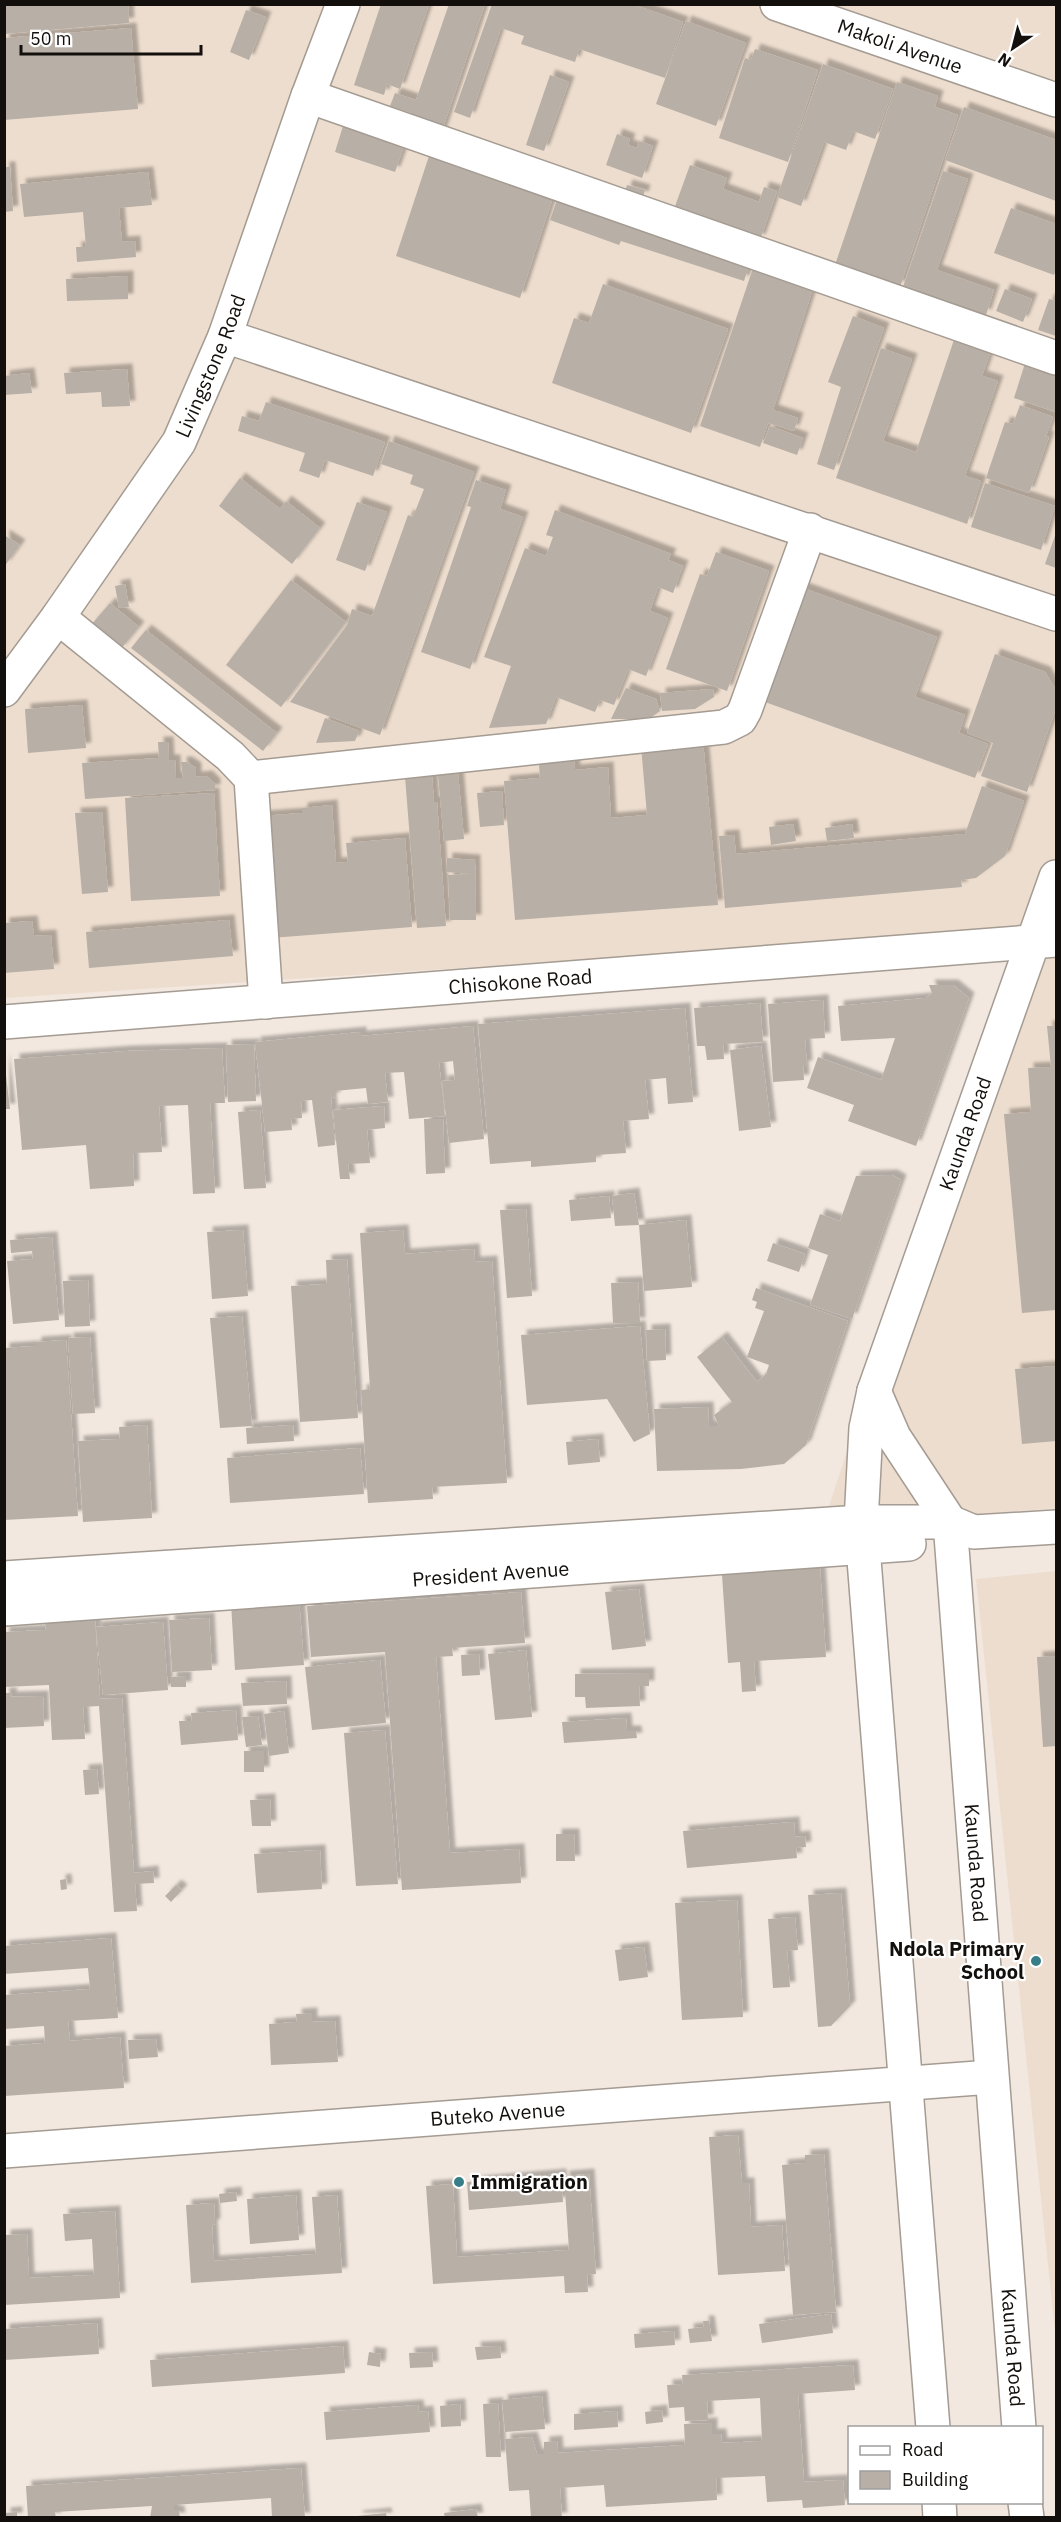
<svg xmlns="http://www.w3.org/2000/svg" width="1061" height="2522" font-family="'IBM Plex Sans',sans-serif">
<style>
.built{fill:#edddce}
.building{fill:#b8afa6;filter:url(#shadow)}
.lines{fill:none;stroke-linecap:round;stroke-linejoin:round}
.minor-casing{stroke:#a49b92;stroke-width:36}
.major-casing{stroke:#a49b92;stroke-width:36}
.minor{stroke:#fff;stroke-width:33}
.major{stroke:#fff;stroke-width:33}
.poi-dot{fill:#377e88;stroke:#fff;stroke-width:2}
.labels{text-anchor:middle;stroke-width:4.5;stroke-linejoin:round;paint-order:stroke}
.street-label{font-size:20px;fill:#120f0c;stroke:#fff}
.poi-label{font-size:20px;font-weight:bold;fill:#120f0c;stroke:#fff;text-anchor:end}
</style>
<defs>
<filter id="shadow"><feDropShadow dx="5.5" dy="-5.5" stdDeviation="1.5" flood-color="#0004"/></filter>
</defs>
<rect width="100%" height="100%" fill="#f2e8df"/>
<g class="built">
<path d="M5,5H1056V1508L822,1527L1020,931L5,998Z"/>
<path d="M1056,1571V2342L976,1579Z"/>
</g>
<g class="building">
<path d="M4,4H128L129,23L4,34Z"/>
<path d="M381,4H429L400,89L387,84L384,95L354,85Z"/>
<path d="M449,4H485L441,134L408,122L411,113L390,106L395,93L416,100Z"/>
<path d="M492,4H632L683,22L665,78L579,49L575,62L521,44L524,36L501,28L470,118L454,112Z"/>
<path d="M246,10L266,17L249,60L230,52Z"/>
<path d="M686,21L746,43L716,126L656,104Z"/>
<path d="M131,28L138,109L4,120V38Z"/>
<path d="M755,49L818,70L788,162L719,138L745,58L751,60Z"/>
<path d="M823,64L893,89L875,139L853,131L846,150L824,142L801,206L777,197Z"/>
<path d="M550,75L569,82L544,151L526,145Z"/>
<path d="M897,82L938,96L935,107L958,115L900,287L835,265Z"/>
<path d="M964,107L1056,140V201L945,160Z"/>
<path d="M343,126L404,146L395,172L335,152Z"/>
<path d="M617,134L630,139L628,145L637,148L639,141L653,146L642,178L606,165Z"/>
<path d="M430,153L554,194L520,298L396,256Z"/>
<path d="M690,165L727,178L723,189L759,202L764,187L777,191L760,240L674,209Z"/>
<path d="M4,167H10L13,211L4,212Z"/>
<path d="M943,171L968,179L937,270L994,290L986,315L903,287Z"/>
<path d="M148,172L152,205L119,208L122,242L135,241L136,257L77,262L76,247H86L83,212L24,217L20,184Z"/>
<path d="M627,185L645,190L643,197L625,192Z"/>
<path d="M559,194L751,259L744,281L621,241L619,245L550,220Z"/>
<path d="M1011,208L1056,224V269L1054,275L994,253Z"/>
<path d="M753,268L813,289L773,410L798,418L794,431L768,423L760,447L700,426Z"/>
<path d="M128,276V299L67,301L66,279Z"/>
<path d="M603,284L728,329L691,433L552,383L574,318L589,323Z"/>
<path d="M1005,289L1032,299L1023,322L996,311Z"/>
<path d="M1049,299L1056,301V336L1038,330Z"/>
<path d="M853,316L884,328L834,470L817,464L841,387L828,382Z"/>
<path d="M958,328L975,348L990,353L982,376L998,381L965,476L981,481L967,524L836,478L881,348L912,359L883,441L916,452Z"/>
<path d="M1027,357L1056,367V412L1014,398Z"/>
<path d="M127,369L130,406L102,407L101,392L66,394L64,373Z"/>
<path d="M29,373L32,393L4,395V376Z"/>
<path d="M266,402L385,442L373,476L325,460L319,478L299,471L305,453L238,431L242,416L259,421Z"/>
<path d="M1020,405L1053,417L1046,436L1049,437L1029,493L986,478L1005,422L1013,424Z"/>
<path d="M770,426L803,438L797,455L763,443Z"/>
<path d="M389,441L474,472L380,735L290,702L347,625L352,609L372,616L408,515L413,517L424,489L410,484L413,475L381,464Z"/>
<path d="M240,478L280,509L286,501L320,528L292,564L219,506Z"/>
<path d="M476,480L506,490L500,509L523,517L470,669L421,652L471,507L467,506Z"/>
<path d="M985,483L1055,506L1041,550L971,527Z"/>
<path d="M357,502L387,512L365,571L336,560Z"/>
<path d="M555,510L671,554L668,560L683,566L673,593L658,587L650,611L668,618L646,676L628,669L614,705L600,700L595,712L556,697L546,724L489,728L511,666L484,657L525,548L546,556L553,537L546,535Z"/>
<path d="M1056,533V568L1045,564Z"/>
<path d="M4,535L20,545L4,567Z"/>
<path d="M716,552L769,571L727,691L666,669L700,574L707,576Z"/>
<path d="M291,580L346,622L281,707L226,665Z"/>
<path d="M125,584L129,607L119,608L115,586Z"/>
<path d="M795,585L937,637L915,697L965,715L959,733L988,744L975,778L754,698Z"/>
<path d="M110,603L139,627L120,650L91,625Z"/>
<path d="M146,630L277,733L263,751L131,648Z"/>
<path d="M995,654L1045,672L1056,690V708L1027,792L981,776L993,743L967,733Z"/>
<path d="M626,688L656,699L660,711L649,719H611Z"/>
<path d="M713,689L714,697L695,709L662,711L660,693Z"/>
<path d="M82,705L86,748L28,753L25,709Z"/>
<path d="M325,718L359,731L355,741L316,743Z"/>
<path d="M703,741L718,905L515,920L504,781L540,778L538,751L573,749L575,770L608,767L611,818L647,815L641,746Z"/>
<path d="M158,742H168L169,760H175L176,778H183L181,762H187L196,768V777L207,776L215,784V790L85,799L82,763L159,758Z"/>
<path d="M457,762L464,839L444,841L437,764Z"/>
<path d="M431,763L434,802H437L446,926L417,928L404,764Z"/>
<path d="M982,786L1024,801L1005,856L976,878L961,880L962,887L725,908L719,836L734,835L736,854L965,834Z"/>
<path d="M502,791L504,825L480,827L477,793Z"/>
<path d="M214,793L220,896L131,901L125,798Z"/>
<path d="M332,805L336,863L348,862L346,843L405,838L412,927L271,938L261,816L302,813V808Z"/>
<path d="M102,812L108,892L82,894L75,813Z"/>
<path d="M793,824L796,841L771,845L769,827Z"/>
<path d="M852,824L854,838L827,841L825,828Z"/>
<path d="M447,858L475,860L476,920H450L448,875L472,874L446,872Z"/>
<path d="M229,920L233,956L89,968L86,932Z"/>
<path d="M32,921L34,936L51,935L54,969L4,973V923Z"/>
<path d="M929,985H953L969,998L916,1146L848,1121L854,1105L807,1088L818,1057L881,1080L895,1038L841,1041L838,1006L926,998L932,993Z"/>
<path d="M823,1000L825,1038L805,1039L807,1066H803L804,1080L773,1082L768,1004Z"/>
<path d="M760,1003L763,1042L723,1044L724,1059L707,1060L705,1046H697L694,1008Z"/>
<path d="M685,1008L693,1102L668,1104L666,1078L645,1080L649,1119L623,1121L626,1153L596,1155V1162L531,1167V1161L490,1164L478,1024Z"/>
<path d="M473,1026L484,1139L449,1143L442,1081L455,1080L453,1061L439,1063L445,1116L409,1119L404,1072L385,1073L388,1102L368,1104L366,1088L335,1091V1097L331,1098L335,1145L318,1147L312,1100L301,1101L302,1118L291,1119L292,1130L265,1132L255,1042L361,1032V1036Z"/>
<path d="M1047,1026H1056V1310L1022,1313L1004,1114L1031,1112L1028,1068L1051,1067Z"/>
<path d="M254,1044L256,1101L228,1102L226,1045Z"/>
<path d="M761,1046L771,1127L739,1131L730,1050Z"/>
<path d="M222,1048L225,1103H210L215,1193L193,1194L188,1105L159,1106L162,1152L133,1153L134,1186L90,1189L86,1145L22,1150L14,1059L127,1051Z"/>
<path d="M4,1058L10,1109H4Z"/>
<path d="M384,1106L385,1128L367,1130L370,1163L348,1164L350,1179H340L333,1110Z"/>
<path d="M260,1110L266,1188L244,1189L238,1112Z"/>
<path d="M424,1119H443L445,1173L426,1174Z"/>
<path d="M892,1175L901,1180L852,1319L810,1305L828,1255L808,1248L820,1214L840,1221L856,1176Z"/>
<path d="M634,1193L639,1225L686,1220L692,1287L644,1291L639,1225L615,1226L612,1196Z"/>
<path d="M609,1196L611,1218L571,1221L569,1200Z"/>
<path d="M526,1209L532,1296L507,1298L500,1210Z"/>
<path d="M243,1230L248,1296L212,1299L207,1232Z"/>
<path d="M403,1230L405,1254L474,1249L475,1262L492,1261L507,1483L432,1487L433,1499L368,1503L361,1390L370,1389L360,1233Z"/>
<path d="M52,1237L59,1320L13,1324L7,1261L33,1259L32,1251L11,1253L10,1240Z"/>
<path d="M773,1243L805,1254L799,1272L767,1261Z"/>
<path d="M347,1259L358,1418L300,1422L291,1286L327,1284L326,1260Z"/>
<path d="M88,1280L90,1326L65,1327L63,1281Z"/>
<path d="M638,1282L640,1323H613L611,1283Z"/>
<path d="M756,1288L848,1321L806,1445L784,1464L741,1469L657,1471L654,1409L708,1407L709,1426H719L714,1415L732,1402L697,1357L722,1337L757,1382L766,1374L769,1365L747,1357L764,1311L755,1308L757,1302L752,1300Z"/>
<path d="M242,1316L252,1426L220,1428L210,1318Z"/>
<path d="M640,1326L650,1434L634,1442L607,1399L527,1405L521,1335Z"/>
<path d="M665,1329L666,1360L647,1361L646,1330Z"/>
<path d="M90,1337L95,1413L73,1414L68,1338Z"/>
<path d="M66,1340L78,1516L4,1520V1348L36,1346V1342Z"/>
<path d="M1056,1366V1441L1022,1444L1015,1369Z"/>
<path d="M147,1425L152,1518L83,1522L78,1441L120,1439L119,1427Z"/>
<path d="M293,1425L294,1441L247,1444L246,1428Z"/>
<path d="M598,1439L600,1462L568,1465L566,1442Z"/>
<path d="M360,1448L364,1494L230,1503L227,1458Z"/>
<path d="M806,1556L820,1568L826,1657L754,1661L756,1691L742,1692L740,1662L728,1663L722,1575L732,1574L731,1561Z"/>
<path d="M639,1589L646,1646L612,1650L605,1592Z"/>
<path d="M521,1592L525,1643L452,1648L453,1656L436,1657L450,1853L519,1849L521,1883L402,1890L385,1652L311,1657L307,1606Z"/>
<path d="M299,1599L304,1665L235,1670L231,1603Z"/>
<path d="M209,1618L212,1670L172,1672L169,1620Z"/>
<path d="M95,1620L100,1699L122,1698L134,1873L153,1871L154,1883L135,1884L137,1911L114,1912L99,1706L83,1707L85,1739L52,1740L49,1685L4,1687V1632L46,1630L45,1622Z"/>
<path d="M163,1622L168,1690L103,1695L96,1627Z"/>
<path d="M526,1650L532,1717L495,1720L488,1654Z"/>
<path d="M479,1654L480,1675L462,1676L461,1655Z"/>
<path d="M1056,1656V1746L1043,1747L1037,1657Z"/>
<path d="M380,1660L386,1723L312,1730L305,1667Z"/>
<path d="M649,1673V1686H639L640,1706L586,1708L585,1697H575V1674Z"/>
<path d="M186,1676V1687H171V1677Z"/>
<path d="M286,1681L287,1704L243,1706L241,1683Z"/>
<path d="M4,1693H12L11,1697L43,1696L44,1726L4,1728Z"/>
<path d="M236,1710L238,1740L181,1745L179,1721H192L191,1713Z"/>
<path d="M284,1711L289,1753L269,1756L264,1714Z"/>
<path d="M258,1716L262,1745L246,1747L242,1717Z"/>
<path d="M626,1718L627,1731H636L637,1738L564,1743L562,1722Z"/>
<path d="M385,1730L398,1884L356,1886L344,1733Z"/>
<rect x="244" y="1751" width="20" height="21"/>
<path d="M97,1769L99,1794L85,1795L83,1770Z"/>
<path d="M270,1799L271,1826H252L250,1800Z"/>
<path d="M794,1822L795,1837L805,1836L806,1847L796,1848L797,1858L687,1868L683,1831Z"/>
<path d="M556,1834H574L575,1861H556Z"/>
<path d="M320,1850L322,1889L257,1893L254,1854Z"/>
<path d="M66,1879L67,1889L61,1890L60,1880Z"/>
<path d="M176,1885L182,1890L171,1902L165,1896Z"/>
<path d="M841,1893L850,2006L831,2026L818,2027L808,1895Z"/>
<path d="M737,1900L743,2017L682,2020L675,1903Z"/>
<path d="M795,1917L798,1950L787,1951L790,1987L773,1988L768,1919Z"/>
<path d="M111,1938L118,2018L68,2021L70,2041L120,2037L124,2088L4,2096V2046L45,2043L44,2026L4,2029V1995L90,1989L88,1968L4,1974V1946Z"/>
<path d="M644,1947L648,1977L619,1981L615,1950Z"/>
<path d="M312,2013V2022L335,2021L338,2062L271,2065L269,2024L297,2022L296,2014Z"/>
<path d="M156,2039L158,2057L129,2059L128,2040Z"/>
<path d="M738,2135L742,2183H749L751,2227L782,2225L785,2271L718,2275L709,2137Z"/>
<path d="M824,2154L836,2312L793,2315L782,2165L805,2163V2155Z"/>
<path d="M561,2174L563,2202L469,2210L467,2182Z"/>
<path d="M589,2174L596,2274L587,2275L588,2292L565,2293L564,2276L433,2284L426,2186L453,2184L457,2257L569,2250L564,2176Z"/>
<path d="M236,2192L237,2201L220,2203L219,2194Z"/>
<path d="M296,2195L299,2240L250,2244L247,2199Z"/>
<path d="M337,2195L342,2273L191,2283L186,2205L214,2203L215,2224L212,2225L214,2261L316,2254L312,2197Z"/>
<path d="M115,2211L120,2298L4,2305L5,2235L27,2234L29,2278L94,2275L92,2239L65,2241L63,2214Z"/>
<path d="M831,2314L833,2333L762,2343L759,2324Z"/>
<path d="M703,2321H709L712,2341L690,2343L688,2329L704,2327Z"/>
<path d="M97,2323L99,2354L4,2360V2329Z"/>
<path d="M674,2331L675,2345L635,2348L634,2334Z"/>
<path d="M343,2346L345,2373L152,2387L150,2360Z"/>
<path d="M500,2346L501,2358L477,2360L475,2347Z"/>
<path d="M369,2352L381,2354L380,2367L367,2365Z"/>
<path d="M432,2352L433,2367L410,2368L409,2353Z"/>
<path d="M853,2365L855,2390L798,2394L804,2482L843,2480L845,2505L803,2508L802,2500L767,2502L765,2476L716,2478L717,2500L606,2507L604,2485L560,2488L562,2518H531L529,2490L509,2491L505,2439L532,2437L537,2454H544V2442L557,2441L558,2453L685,2445L684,2424L712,2423V2434H721L722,2443L762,2441L760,2398L707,2401L708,2420L685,2421L684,2407L669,2408L667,2385L683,2384L682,2375Z"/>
<path d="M542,2396L545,2429L505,2432L502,2400Z"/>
<path d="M498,2403L501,2457H486L483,2404Z"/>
<path d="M460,2404L461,2426L441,2427L440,2406Z"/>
<path d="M418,2405L419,2412L428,2411L430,2432L326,2440L324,2412Z"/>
<path d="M662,2410L663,2422L646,2424L645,2412Z"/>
<path d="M617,2411L618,2427L574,2430V2414Z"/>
<path d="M301,2468L305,2518H272L271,2498L174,2505V2511H179L180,2518H150L152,2506L55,2512L56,2518H28L26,2486Z"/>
<path d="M476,2509L478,2518H445L444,2513Z"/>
<path d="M17,2512V2518H5V2513Z"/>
<path d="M386,2513L387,2518H358L357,2516Z"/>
</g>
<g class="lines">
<defs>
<g id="minor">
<path id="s1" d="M777,4L1056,100"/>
<path d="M308,96L1056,358"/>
<path d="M225,336L1056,614"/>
<path d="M58,617L230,756L251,778L266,1002"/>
<path id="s2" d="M4,690L58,617L179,442L225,336L308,96L343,4"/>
<path d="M251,778L724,727L740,719L745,710L810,530"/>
<path id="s3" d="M4,1022L1056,940"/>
<path id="s4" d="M874,1391L894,1437L950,1522L1019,2428"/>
<path id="s5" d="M4,2151L991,2077"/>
<path id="s6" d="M933,2428L861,1522L866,1428L874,1391L1056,877"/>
<path d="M939,2502L940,2518"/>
<path d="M1025,2502L1027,2518"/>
</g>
<g id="major">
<path d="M4,1578L861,1522H950L974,1532L1056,1527"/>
<path id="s7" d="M4,1609L909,1544"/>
</g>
</defs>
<use href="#minor" class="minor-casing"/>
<use href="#major" class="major-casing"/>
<use href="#minor" class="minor"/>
<use href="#major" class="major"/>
</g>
<g class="poi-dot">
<circle cx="1036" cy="1961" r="6"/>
<circle cx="459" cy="2182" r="6"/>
</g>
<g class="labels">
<g class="street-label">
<text dy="7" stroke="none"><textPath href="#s1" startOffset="130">Makoli Avenue</textPath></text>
<text dy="7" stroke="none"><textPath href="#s2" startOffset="386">Livingstone Road</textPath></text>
<text dy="7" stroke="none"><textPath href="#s3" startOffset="518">Chisokone Road</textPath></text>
<text dy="7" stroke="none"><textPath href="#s6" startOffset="1314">Kaunda Road</textPath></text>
<text dy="7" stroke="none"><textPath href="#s7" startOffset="488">President Avenue</textPath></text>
<text dy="7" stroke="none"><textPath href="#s4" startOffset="494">Kaunda Road</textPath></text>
<text dy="7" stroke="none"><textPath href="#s5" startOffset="495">Buteko Avenue</textPath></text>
<text dy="7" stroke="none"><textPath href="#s4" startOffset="980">Kaunda Road</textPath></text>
</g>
<g class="poi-label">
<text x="1024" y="1956">Ndola Primary<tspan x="1024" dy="23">School</tspan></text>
<text x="471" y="2189" text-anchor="start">Immigration</text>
</g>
</g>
<rect width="1061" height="2522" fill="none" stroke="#120f0c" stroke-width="12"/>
<rect x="848" y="2426" width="195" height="78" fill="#ffffff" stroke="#a09f9e" stroke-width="1.5"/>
<rect x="860" y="2446" width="30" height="9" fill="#ffffff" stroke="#a09f9e" stroke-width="1.5"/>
<text x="902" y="2456" font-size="18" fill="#120f0c">Road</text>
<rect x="860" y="2471" width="30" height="18" fill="#b8afa6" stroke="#a09f9e" stroke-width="1.5"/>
<text x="902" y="2486" font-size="18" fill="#120f0c">Building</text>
<g transform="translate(1013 48) rotate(215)" stroke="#ffffff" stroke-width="4.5" paint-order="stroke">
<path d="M0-4.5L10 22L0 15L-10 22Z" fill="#120f0c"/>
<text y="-9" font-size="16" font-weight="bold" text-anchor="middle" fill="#120f0c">N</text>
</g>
<path d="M21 45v9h180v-9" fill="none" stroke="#120f0c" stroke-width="3"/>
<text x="30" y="45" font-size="18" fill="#120f0c" stroke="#ffffff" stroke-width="4.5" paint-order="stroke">50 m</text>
</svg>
